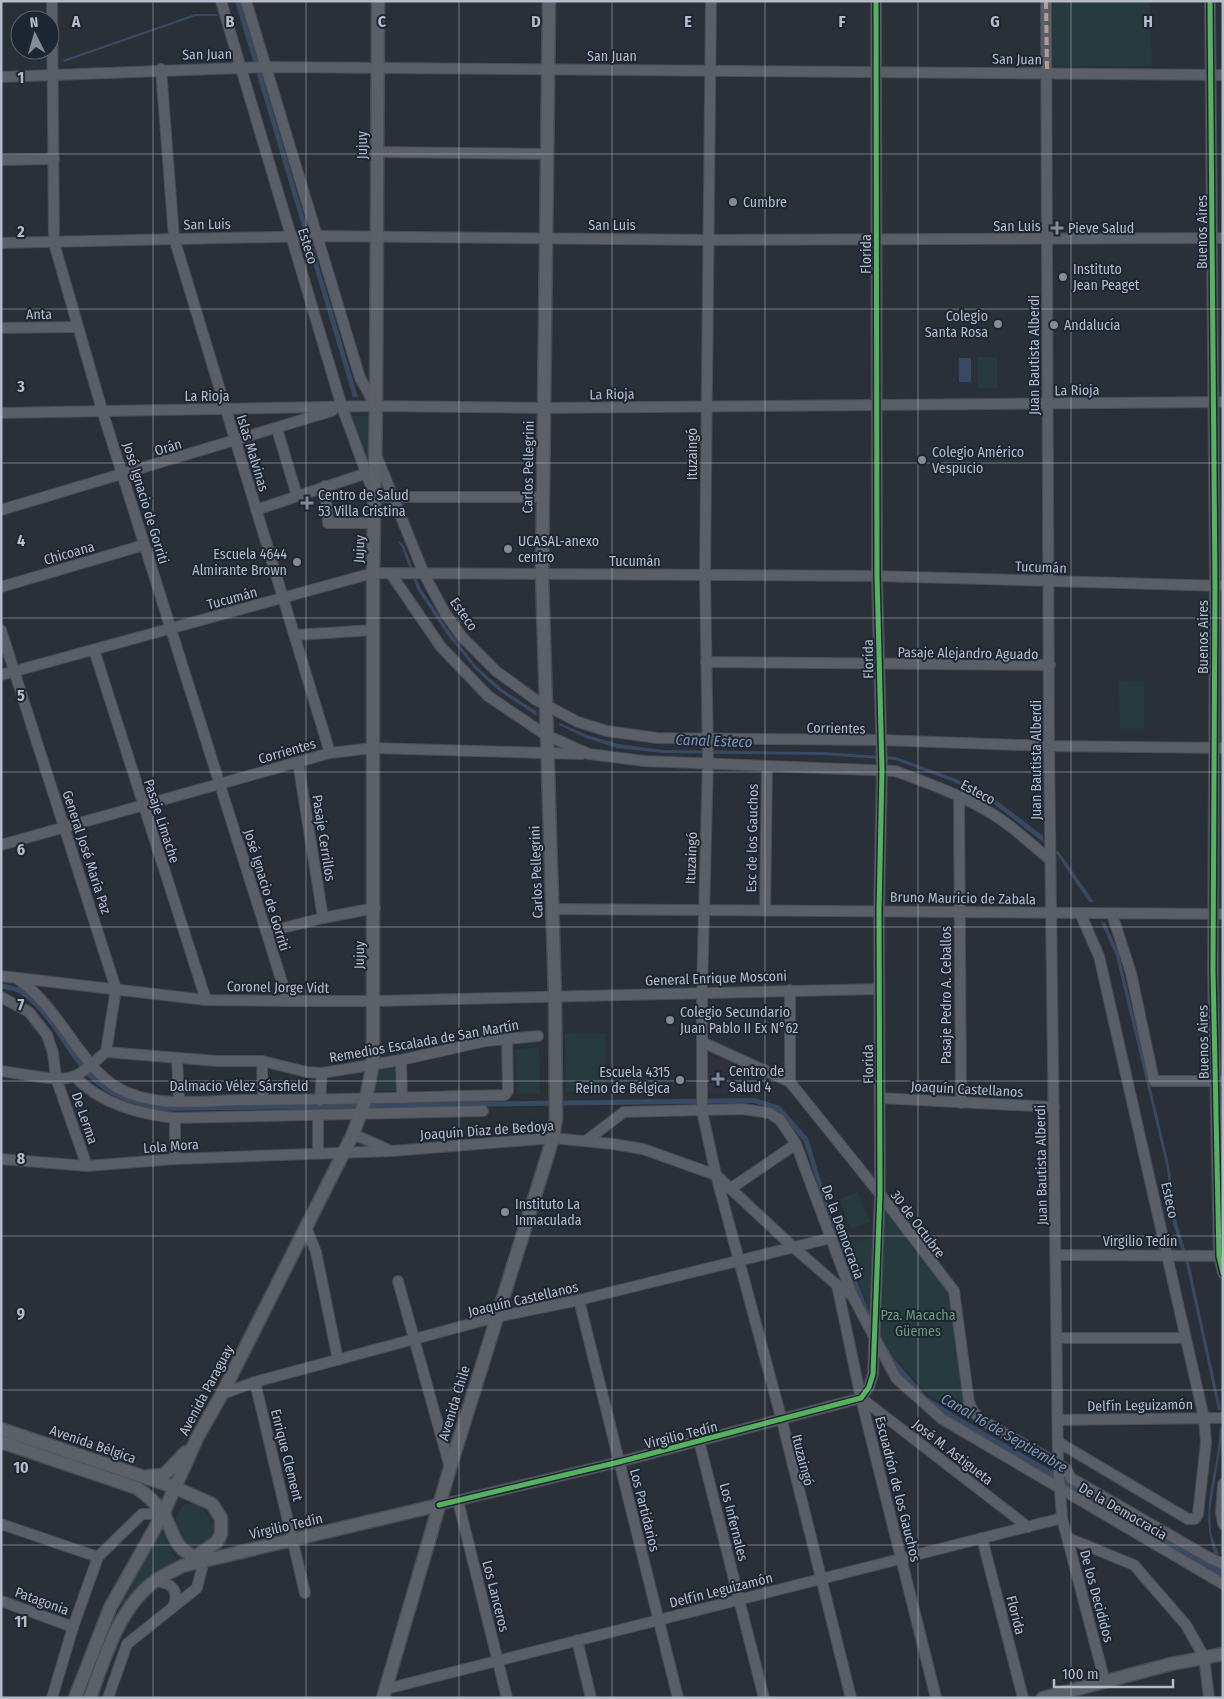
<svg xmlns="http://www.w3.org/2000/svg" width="1224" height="1699" font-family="'Fira Sans Condensed',sans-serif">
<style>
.medical{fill:#31303e}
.green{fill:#273a3e}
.water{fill:#384963}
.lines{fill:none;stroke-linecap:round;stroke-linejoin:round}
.stream{stroke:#384963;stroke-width:2.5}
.minor-casing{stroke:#484c53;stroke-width:12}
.major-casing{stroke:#484c55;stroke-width:15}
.minor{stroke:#5a5e66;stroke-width:10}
.major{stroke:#5c6168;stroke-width:12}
.quiet{stroke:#b69a8f;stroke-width:4;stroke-dasharray:8 4;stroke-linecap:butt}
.cycleway-casing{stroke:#1d2633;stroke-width:8}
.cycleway{stroke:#56b35d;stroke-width:5}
.grid{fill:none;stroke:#b4bcc9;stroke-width:1;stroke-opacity:0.55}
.poi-dot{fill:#848b96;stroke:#1d2633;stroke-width:2}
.labels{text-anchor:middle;stroke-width:4;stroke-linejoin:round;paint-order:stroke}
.street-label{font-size:14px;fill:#b4bcc9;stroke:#1d2633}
.poi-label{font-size:14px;fill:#b4bcc9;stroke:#1d2633;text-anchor:start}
.park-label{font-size:14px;fill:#6b9a76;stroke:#1d2633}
.water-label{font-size:15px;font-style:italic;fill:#7c92b1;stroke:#1d2633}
.grid-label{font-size:16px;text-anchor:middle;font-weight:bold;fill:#b4bcc9;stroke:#1d2633;stroke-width:4;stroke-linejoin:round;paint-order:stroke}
</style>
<rect width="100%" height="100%" fill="#2a3038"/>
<path class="medical" d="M708,1054L733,1065L729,1094L705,1093V1057Z"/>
<g class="green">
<path d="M1052,1L1150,2L1152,66H1056L1053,62Z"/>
<rect x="978" y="357" width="19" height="31"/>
<path d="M350,416H368V465Z"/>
<path d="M1144,681V729H1120L1119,682Z"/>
<path d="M605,1033L606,1091L566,1092L565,1034Z"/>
<path d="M539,1048L540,1094H517L516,1049Z"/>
<path d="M397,1064V1091H376L381,1066Z"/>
<path d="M858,1192L870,1222L851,1229L839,1199Z"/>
<path d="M885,1208L951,1291L968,1404L967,1412L960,1414L928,1395L893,1355L878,1332Z"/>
<path d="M874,1238L869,1309L843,1243Z"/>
<path d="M195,1503C215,1516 224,1542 193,1548C176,1536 168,1520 185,1504Z"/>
<path d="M161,1531L178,1561L148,1579L123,1606L121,1605Z"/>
</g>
<g class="water">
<path d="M235,1H240L358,397H353Z"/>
<path d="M195,14H218V16H196L64,62L63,60Z"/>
<rect x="959" y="358" width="12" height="24"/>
<path d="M399,541L404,546L420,587L449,631L477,667L502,689L536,711L537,716L499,691L475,669L446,633L417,589L402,547L398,542Z"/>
<path d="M560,723L587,735L618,744L662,750L822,752L896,757L956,779L996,800L1043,836V842L994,804L954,782L895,760L822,755L662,753L617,748L586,738L559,725Z"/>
<path d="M1061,855L1094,902H1089L1062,862Z"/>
<path d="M1101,922H1105L1119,954L1169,1165L1177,1224L1189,1262L1221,1410H1218L1186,1263L1173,1224L1167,1168L1116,956Z"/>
<path d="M1,983L21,988L42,1007L102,1083L121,1096L153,1106L754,1098L780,1106L808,1138L833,1222L877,1331L895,1360L927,1397L959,1417L1223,1569V1578L925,1403L891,1363L865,1316L830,1223L804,1142L779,1112L754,1103L153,1111C134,1104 113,1099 97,1085C67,1060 53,1016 20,994C15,990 7,990 1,988Z"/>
<path d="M1220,1428H1222V1439L1210,1511L1211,1533L1219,1555L1214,1553C1199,1506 1218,1475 1220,1428Z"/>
</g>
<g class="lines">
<path class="stream" d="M1057,852L1063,860"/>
<defs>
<g id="minor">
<path d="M52,1L54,243L102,410L288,1001"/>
<path d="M221,1L342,407L375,497H542"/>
<path d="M246,1L360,378L376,406"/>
<path d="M711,1L705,575L708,759L702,992V1111L716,1175L782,1421L851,1698"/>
<path d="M1046,1L1049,746L1058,1464L1062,1518L1105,1682"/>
<path d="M1210,1L1215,586L1213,970L1219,1256L1223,1273"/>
<path d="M161,69L174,238L330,753"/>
<path d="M1,77L266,67L1223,75"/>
<path d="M377,152L548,154"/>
<path d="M1,160L54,159"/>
<path d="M1,243L317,236L709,240L1223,238"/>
<path d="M1,328L78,327"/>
<path d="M1,413L376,406L544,408L1223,402"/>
<path d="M277,429L297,496"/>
<path d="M377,457L424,574L445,613L462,637L496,671L536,700L578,722L607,731L657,738L881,740L1049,746L1223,748"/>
<path d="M325,486L328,523H375"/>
<path d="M1,510L332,411"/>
<path d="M256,510L364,474"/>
<path d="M391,574L441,647L488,696L546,735L589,754L644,761L895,771C925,782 956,793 984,809C1008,822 1029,842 1050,860"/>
<path d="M1,587L144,545"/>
<path d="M1,630L116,989L106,1052C96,1060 86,1071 75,1076C58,1083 20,1073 1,1071"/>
<path d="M295,635L373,630"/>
<path d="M94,650L206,1000"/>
<path d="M706,662L1050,665"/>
<path d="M1,675L373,573L877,576L1223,586"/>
<path d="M298,762L323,918"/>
<path d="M959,797L961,1103"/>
<path d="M1,845L330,753L373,748L582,754"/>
<path d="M552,909L1223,914"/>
<path d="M765,909L767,767"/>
<path d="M1112,914L1131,973L1154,1081H1223"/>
<path d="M267,932L323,918L375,908"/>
<path d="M1,976L206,1000L288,1001H374L879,989"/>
<path d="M19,980C59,1007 80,1066 118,1088C154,1109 204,1100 244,1100C331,1100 418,1097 505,1095L508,1091L507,1039"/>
<path d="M790,990V1082"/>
<path d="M1,997L29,1012L47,1035L53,1053L56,1078L87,1166"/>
<path d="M702,1042L790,1082L880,1194L954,1291L969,1402L973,1411L980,1419L1058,1464L1066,1469L1071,1478L1208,1557L1223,1564"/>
<path d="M106,1052L217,1061H262L307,1072L322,1073L401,1060L486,1041L538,1036"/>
<path d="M177,1058L179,1100"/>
<path d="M401,1060L402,1098"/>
<path d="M262,1061L263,1100"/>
<path d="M74,1076C101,1104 138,1114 175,1118L483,1111"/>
<path d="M880,1098L1054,1107"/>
<path d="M320,1100L322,1073"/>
<path d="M318,1115V1153"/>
<path d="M175,1118V1159"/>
<path d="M353,1134L389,1150"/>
<path d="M587,1140L624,1112L743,1109L769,1113L780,1120L796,1144L852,1295L896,1378L942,1419L1223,1584"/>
<path d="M1,1159L87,1166L175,1159L392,1151L553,1138L613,1144L643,1149L716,1175L793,1247L837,1285L852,1295"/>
<path d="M730,1189L796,1144"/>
<path d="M306,1227L316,1252L338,1360"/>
<path d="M1057,1255L1223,1256"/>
<path d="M398,1281L450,1468"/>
<path d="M837,1285L861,1398L936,1698"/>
<path d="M579,1300L678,1698"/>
<path d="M1058,1338H1184"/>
<path d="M255,1382L305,1593"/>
<path d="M222,1394L255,1382L496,1317L579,1300L831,1238"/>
<path d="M861,1398L1028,1527"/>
<path d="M1058,1420L1223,1418"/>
<path d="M699,1441L764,1698"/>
<path d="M1058,1442L1188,1519H1195L1198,1514L1206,1443L1204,1418L1099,956L1080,913"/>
<path d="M1223,1484L1221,1512L1223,1524"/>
<path d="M458,1501L507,1698"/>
<path d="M439,1505L619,1462L861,1398L869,1387L873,1374L880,1194L879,911L882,770L877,576L876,1"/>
<path d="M1,1524L98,1557"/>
<path d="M982,1538L1023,1698"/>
<path d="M1068,1538L1134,1565L1186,1625L1204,1657L1209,1698"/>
<path d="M155,1581C172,1583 180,1590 173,1607"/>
<path d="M1,1601L73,1627"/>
<path d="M577,1640L591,1698"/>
<path d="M386,1689L1062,1518"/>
<path d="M52,1698L73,1627L98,1557L142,1514H163"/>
<path d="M108,1698L127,1644L197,1588L204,1560"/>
</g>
<g id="major">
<path d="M1,1429L174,1487L212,1504L221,1518V1534L217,1542L191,1560"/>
<path d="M1,1442L137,1488C147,1495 156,1503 163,1513C176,1536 172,1550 202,1559"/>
<path d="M149,1476L164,1475L186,1452"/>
<path d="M75,1698L110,1608L163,1514L198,1436L222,1394L353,1134L366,1098L373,1064V573L376,406L378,1"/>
<path d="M90,1698C104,1659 119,1607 155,1581C163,1575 173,1571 182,1566L439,1505"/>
<path d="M383,1698L450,1468L553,1138L556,1118L555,997L542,575L549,1"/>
<path d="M1043,1698L1171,1664L1223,1654"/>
</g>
</defs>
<use href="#minor" class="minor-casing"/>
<use href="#major" class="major-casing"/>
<use href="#minor" class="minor"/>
<use href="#major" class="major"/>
<path class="quiet" d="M1046,1L1047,73"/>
<defs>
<g id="cycleway">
<path d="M1210,1L1215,586L1213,970L1219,1256L1223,1273"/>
<path d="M439,1505L619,1462L861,1398L869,1387L873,1374L880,1194L879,911L882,770L877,576L876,1"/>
</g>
</defs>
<use href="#cycleway" class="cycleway-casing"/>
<use href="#cycleway" class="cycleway"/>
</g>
<path class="grid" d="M153,1V1698M306,1V1698M459,1V1698M612,1V1698M765,1V1698M918,1V1698M1071,1V1698M1,154H1223M1,309H1223M1,463H1223M1,618H1223M1,772H1223M1,927H1223M1,1081H1223M1,1236H1223M1,1390H1223M1,1545H1223"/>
<g class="poi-dot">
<circle cx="733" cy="202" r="5"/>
<path d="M1054.5 220.5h5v5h5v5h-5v5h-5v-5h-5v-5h5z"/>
<circle cx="1063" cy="277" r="5"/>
<circle cx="998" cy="324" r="5"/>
<circle cx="1054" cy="325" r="5"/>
<circle cx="922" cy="460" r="5"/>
<path d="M304.5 495.5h5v5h5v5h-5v5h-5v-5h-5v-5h5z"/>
<circle cx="508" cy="549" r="5"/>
<circle cx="297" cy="562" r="5"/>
<circle cx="670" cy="1020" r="5"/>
<path d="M715.5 1071.5h5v5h5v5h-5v5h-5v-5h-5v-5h5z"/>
<circle cx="680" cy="1080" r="5"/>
<circle cx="505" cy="1212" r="5"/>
</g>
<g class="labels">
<g class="street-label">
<text transform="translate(207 54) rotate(-1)" y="5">San Juan</text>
<text x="612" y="61">San Juan</text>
<text transform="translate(1017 59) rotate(1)" y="5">San Juan</text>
<text transform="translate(362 145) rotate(-90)" y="5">Jujuy</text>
<text transform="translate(207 224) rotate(-1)" y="5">San Luis</text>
<text x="612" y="230">San Luis</text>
<text x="1017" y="231">San Luis</text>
<text transform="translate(1202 232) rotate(-90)" y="5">Buenos Aires</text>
<text transform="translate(308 246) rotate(73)" y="5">Esteco</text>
<text transform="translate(866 254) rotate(-90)" y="5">Florida</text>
<text transform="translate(39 314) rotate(-1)" y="5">Anta</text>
<text transform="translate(1034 355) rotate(-90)" y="5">Juan Bautista Alberdi</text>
<text transform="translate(1077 390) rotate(-1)" y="5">La Rioja</text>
<text transform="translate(612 394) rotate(-1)" y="5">La Rioja</text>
<text x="207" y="401">La Rioja</text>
<text transform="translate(168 447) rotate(-17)" y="5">Orán</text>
<text transform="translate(253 453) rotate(73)" y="5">Islas Malvinas</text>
<text transform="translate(692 454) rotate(-90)" y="5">Ituzaingó</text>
<text transform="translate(528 467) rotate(-89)" y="5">Carlos Pellegrini</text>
<text transform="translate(146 503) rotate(73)" y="5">José Ignacio de Gorriti</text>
<text transform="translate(359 549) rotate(-87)" y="5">Jujuy</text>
<text transform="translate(69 553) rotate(-16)" y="5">Chicoana</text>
<text x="635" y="566">Tucumán</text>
<text transform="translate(1041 567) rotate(2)" y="5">Tucumán</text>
<text transform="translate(232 598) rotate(-15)" y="5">Tucumán</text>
<text transform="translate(464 614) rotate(55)" y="5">Esteco</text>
<text transform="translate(1203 637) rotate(-90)" y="5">Buenos Aires</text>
<text transform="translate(968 653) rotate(1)" y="5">Pasaje Alejandro Aguado</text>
<text transform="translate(868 659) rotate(-91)" y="5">Florida</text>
<text transform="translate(836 728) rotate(1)" y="5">Corrientes</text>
<text transform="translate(287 751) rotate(-16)" y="5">Corrientes</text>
<text transform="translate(1036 760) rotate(-90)" y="5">Juan Bautista Alberdi</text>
<text transform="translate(978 792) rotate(28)" y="5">Esteco</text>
<text transform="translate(162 821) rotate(72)" y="5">Pasaje Limache</text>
<text transform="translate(324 838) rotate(81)" y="5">Pasaje Cerrillos</text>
<text transform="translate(752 838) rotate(-89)" y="5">Esc de los Gauchos</text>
<text transform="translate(87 852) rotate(72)" y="5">General José María Paz</text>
<text transform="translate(691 858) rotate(-88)" y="5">Ituzaingó</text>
<text transform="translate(536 872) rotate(-92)" y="5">Carlos Pellegrini</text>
<text transform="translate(267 890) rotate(73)" y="5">José Ignacio de Gorriti</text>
<text transform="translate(963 898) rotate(1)" y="5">Bruno Mauricio de Zabala</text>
<text transform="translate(359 955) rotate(-89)" y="5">Jujuy</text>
<text transform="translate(716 978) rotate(-2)" y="5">General Enrique Mosconi</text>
<text transform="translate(278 987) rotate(1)" y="5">Coronel Jorge Vidt</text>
<text transform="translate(946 995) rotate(-90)" y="5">Pasaje Pedro A. Ceballos</text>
<text transform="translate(424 1041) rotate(-10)" y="5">Remedios Escalada de San Martín</text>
<text transform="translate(1203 1042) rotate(-91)" y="5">Buenos Aires</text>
<text transform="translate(868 1064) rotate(-91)" y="5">Florida</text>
<text x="239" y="1091">Dalmacio Vélez Sársfield</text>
<text transform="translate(967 1089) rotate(3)" y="5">Joaquín Castellanos</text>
<text transform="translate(85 1118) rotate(71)" y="5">De Lerma</text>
<text transform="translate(487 1130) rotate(-4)" y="5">Joaquín Díaz de Bedoya</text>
<text transform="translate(171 1146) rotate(-4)" y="5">Lola Mora</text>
<text transform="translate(1041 1165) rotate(-91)" y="5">Juan Bautista Alberdi</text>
<text transform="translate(1170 1200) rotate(77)" y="5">Esteco</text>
<text transform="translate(918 1224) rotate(53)" y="5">30 de Octubre</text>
<text transform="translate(843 1232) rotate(70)" y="5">De la Democracia</text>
<text x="1140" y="1246">Virgilio Tedín</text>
<text transform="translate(523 1299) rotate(-13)" y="5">Joaquín Castellanos</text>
<text transform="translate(206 1390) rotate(-62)" y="5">Avenida Paraguay</text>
<text transform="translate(454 1403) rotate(-73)" y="5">Avenida Chile</text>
<text transform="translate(1140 1405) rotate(-1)" y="5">Delfín Leguizamón</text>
<text transform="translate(681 1435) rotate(-14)" y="5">Virgilio Tedín</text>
<text transform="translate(93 1444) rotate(19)" y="5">Avenida Bélgica</text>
<text transform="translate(953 1452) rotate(38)" y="5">José M. Astigueta</text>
<text transform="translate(287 1455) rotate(76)" y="5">Enrique Clement</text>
<text transform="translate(803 1460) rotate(76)" y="5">Ituzaingó</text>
<text transform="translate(898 1489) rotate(76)" y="5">Escuadrón de los Gauchos</text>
<text transform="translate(645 1510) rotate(76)" y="5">Los Partidarios</text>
<text transform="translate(1123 1511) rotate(30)" y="5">De la Democracia</text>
<text transform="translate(734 1522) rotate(76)" y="5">Los Infernales</text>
<text transform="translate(286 1526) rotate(-13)" y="5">Virgilio Tedín</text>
<text transform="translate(721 1590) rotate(-14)" y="5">Delfín Leguizamón</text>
<text transform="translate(496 1596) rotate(76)" y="5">Los Lanceros</text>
<text transform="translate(1097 1596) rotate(75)" y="5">De los Decididos</text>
<text transform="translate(42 1601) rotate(20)" y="5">Patagonia</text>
<text transform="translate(1016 1615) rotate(76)" y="5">Florida</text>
</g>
<g class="poi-label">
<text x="743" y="207">Cumbre</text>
<text x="1068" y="233">Pieve Salud</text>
<text x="1073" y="274">Instituto<tspan x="1073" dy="16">Jean Peaget</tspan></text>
<text x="988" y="321" text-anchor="end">Colegio<tspan x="988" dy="16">Santa Rosa</tspan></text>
<text x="1064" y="330">Andalucía</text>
<text x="932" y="457">Colegio Américo<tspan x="932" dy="16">Vespucio</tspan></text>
<text x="318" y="500">Centro de Salud<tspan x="318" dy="16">53 Villa Cristina</tspan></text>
<text x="518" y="546">UCASAL-anexo<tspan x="518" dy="16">centro</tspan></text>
<text x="287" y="559" text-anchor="end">Escuela 4644<tspan x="287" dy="16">Almirante Brown</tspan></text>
<text x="680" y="1017">Colegio Secundario<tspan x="680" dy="16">Juan Pablo II Ex N°62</tspan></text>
<text x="729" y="1076">Centro de<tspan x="729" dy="16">Salud 4</tspan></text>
<text x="670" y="1077" text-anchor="end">Escuela 4315<tspan x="670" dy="16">Reino de Bélgica</tspan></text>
<text x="515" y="1209">Instituto La<tspan x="515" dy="16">Inmaculada</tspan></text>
</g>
<g class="park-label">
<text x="918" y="1320">Pza. Macacha<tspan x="918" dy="16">Güemes</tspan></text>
</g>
<g class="water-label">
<text transform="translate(714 741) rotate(2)" y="5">Canal Esteco</text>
<text transform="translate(1004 1433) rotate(30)" y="5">Canal 16 de Septiembre</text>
</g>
</g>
<g class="grid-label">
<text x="76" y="27">A</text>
<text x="230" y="27">B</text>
<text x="382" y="27">C</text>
<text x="536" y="27">D</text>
<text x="688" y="27">E</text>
<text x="842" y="27">F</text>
<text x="995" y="27">G</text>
<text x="1148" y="27">H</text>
<text x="21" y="83">1</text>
<text x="21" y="237">2</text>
<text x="21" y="392">3</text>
<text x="21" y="546">4</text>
<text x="21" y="701">5</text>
<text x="21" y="855">6</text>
<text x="21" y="1010">7</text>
<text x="21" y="1164">8</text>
<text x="21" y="1319">9</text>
<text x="21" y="1473">10</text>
<text x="21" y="1627">11</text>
</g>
<rect width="1224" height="1699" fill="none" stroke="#b4bcc9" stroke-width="5"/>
<g transform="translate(35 35) rotate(355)"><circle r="24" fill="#1d2633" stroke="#59626f"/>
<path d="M0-4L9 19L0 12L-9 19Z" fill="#848b96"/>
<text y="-8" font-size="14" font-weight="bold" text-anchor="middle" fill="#b4bcc9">N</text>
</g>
<path d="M1054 1679v8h119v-8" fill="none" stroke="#b4bcc9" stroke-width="2.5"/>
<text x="1062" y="1679" font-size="15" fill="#b4bcc9" stroke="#1d2633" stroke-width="4" paint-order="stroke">100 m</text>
</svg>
